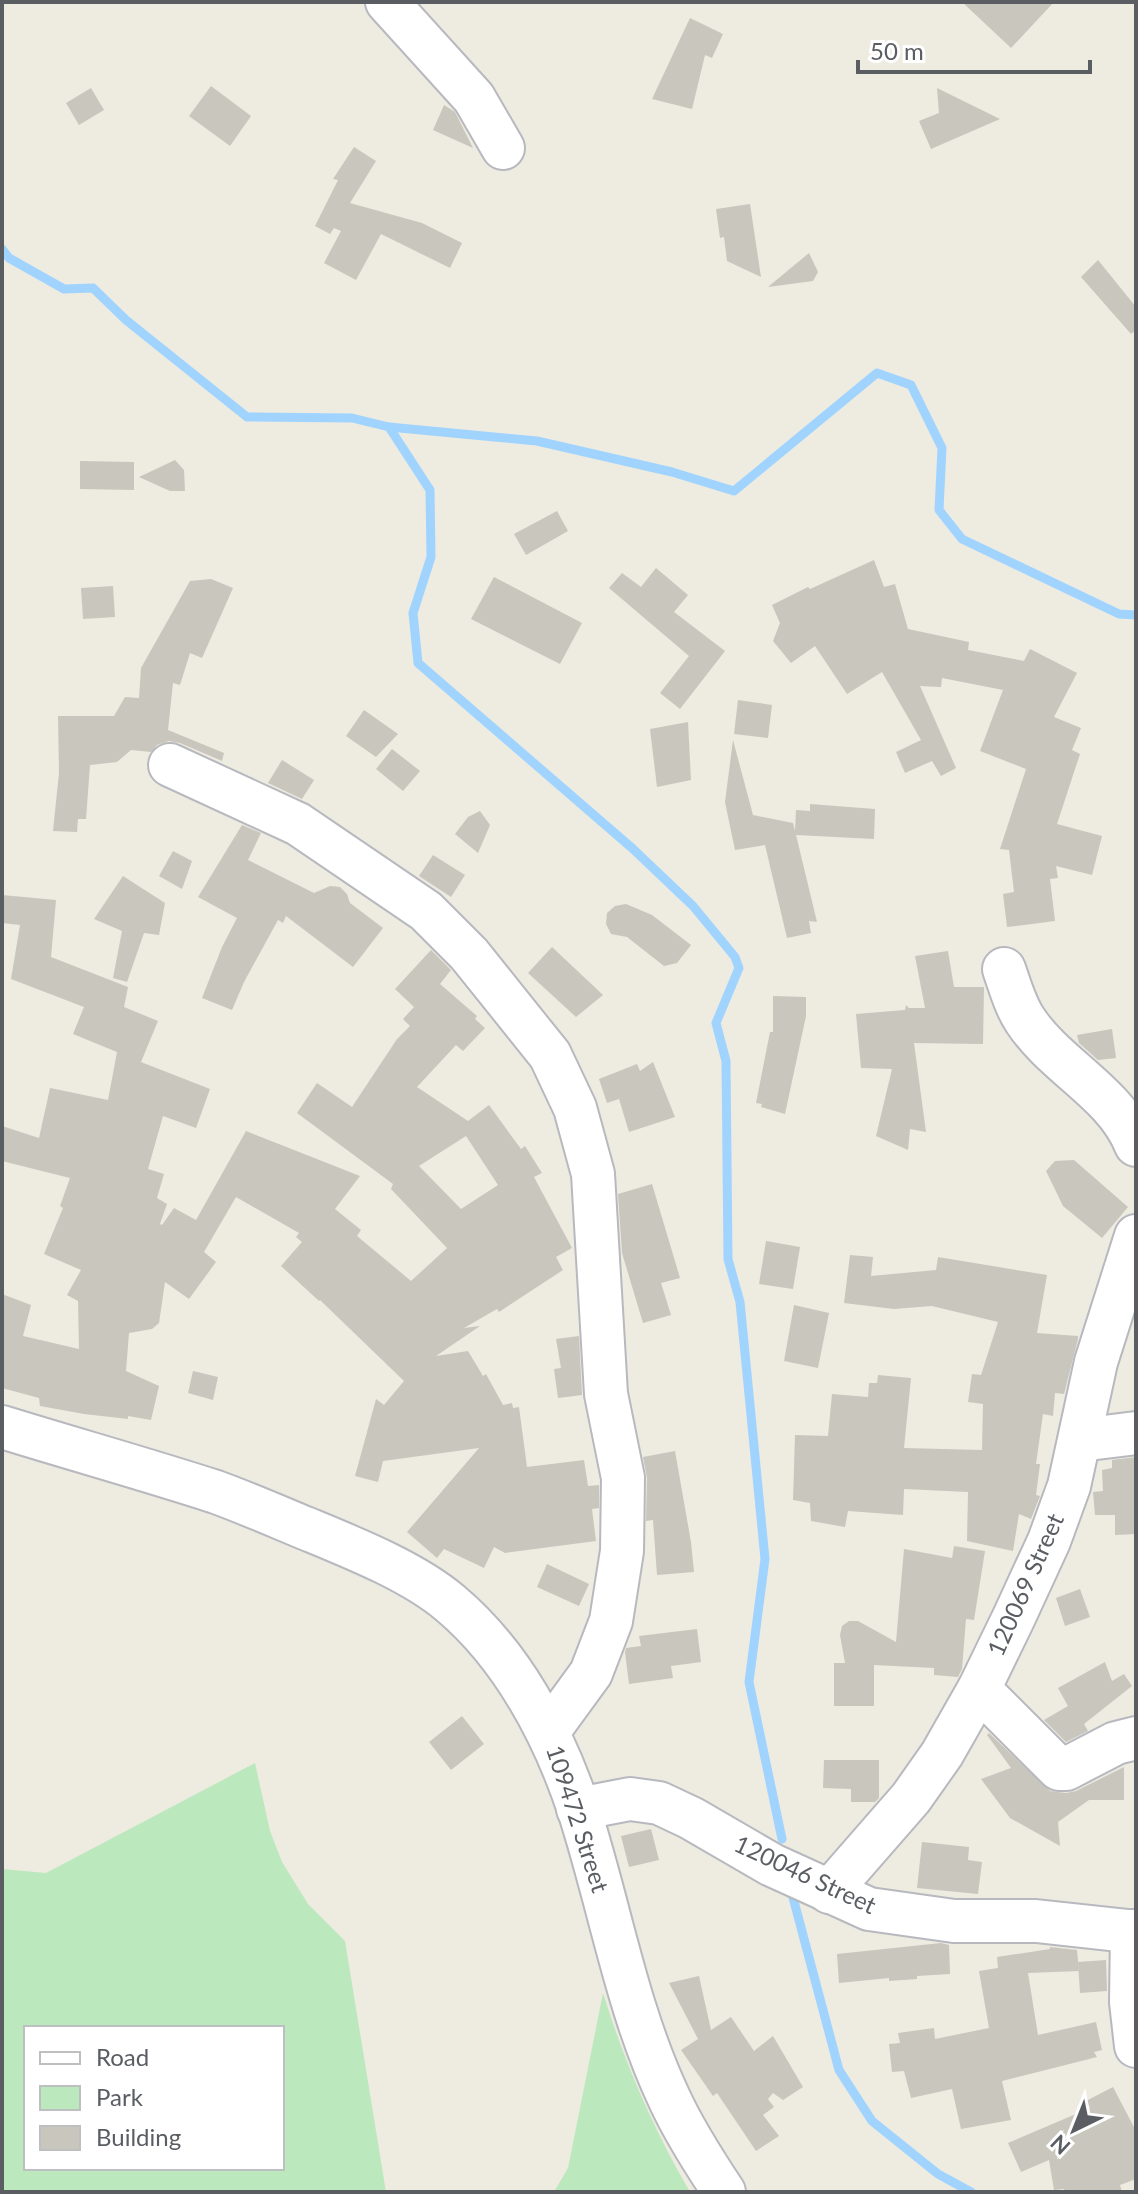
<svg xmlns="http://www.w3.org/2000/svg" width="1138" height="2194" font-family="Lato,sans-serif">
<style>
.green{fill:#bbe8bc;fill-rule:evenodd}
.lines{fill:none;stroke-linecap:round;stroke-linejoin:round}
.stream{stroke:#a0d4ff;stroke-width:9}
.building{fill:#c9c6be;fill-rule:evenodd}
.minor-casing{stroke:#b7b9bf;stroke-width:46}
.minor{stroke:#fff;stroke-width:42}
.labels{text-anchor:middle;stroke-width:6;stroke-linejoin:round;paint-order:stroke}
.street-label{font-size:24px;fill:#5a5e63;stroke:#fff}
</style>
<rect width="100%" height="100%" fill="#eeebe1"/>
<g class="green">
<path d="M255,1763L270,1831L282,1862L308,1904L345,1941L386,2192H2V1869L46,1873ZM26,2028H282V2168H26Z"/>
<path d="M603,1993C625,2064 653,2128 690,2192H554L568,2168Z"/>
</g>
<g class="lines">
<g class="stream">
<path d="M2,249L9,258L64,289L93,288L126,320L247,417L352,418L389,427L430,490L431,557L413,613L418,663L632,848L693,906L735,957L739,968L716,1023L726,1061L728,1259L740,1302L765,1559L749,1682L782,1839"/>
<path d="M389,427L537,441L672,472L734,491L877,373L911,385L942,448L939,510L962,539L1119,614L1136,615"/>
<path d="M791,1890L839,2070L872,2121L938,2174L971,2192"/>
</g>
</g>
<g class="building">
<path d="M962,2H1054L1011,48Z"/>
<path d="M690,18L723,34L712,58L705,55L692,109L652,99Z"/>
<path d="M211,86L251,116L230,146L189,116Z"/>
<path d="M91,88L104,110L79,125L66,103Z"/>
<path d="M937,88L1000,119L931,149L919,121L939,113Z"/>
<path d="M444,105L455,112L473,148L433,130Z"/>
<path d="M354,147L376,161L350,203L422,223L462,243L450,268L381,234L356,280L324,263L341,231L334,228L330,234L315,226L338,180L333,179Z"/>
<path d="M750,204L761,277L727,261L724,237L720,238L716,209Z"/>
<path d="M809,253L818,272L813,281L768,287Z"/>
<path d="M1098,260L1136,307V330L1131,334L1081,277Z"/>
<path d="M175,460L184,470L185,491H170L139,477Z"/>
<path d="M80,461L134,462V490L80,489Z"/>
<path d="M557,511L568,531L526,555L514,534Z"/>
<path d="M874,560L884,587L895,584L908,629L969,642L968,650L1024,661L1030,649L1077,673L1054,717L1081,728L1072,750L1080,754L1057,824L1102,836L1092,875L1056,866L1058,878L1050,879L1055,921L1007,927L1003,894L1014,892L1009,850L1000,849L1026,769L980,751L1003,690L942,678L941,687L920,686L956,768L941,776L932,761L905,773L896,752L921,740L882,672L847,694L815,646L791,663L773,641L780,623L772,605L808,587L810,589Z"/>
<path d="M656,568L688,595L674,612L725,651L680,709L660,693L689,656L609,588L622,573L641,587Z"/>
<path d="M494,577L582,623L560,664L471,619Z"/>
<path d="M211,579L233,588L202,658L190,653L180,685L173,683L168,730L224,753L222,761L180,743L169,741L157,745L151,752L131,750L117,762L90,765L86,819H78L77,832L53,831L59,773L58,716H114L125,697L139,698L141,668L190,581Z"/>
<path d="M113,586L115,617L83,619L81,588Z"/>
<path d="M738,700L772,705L768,738L734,734Z"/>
<path d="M364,710L398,734L376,757L346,736Z"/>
<path d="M688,722L691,780L657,787L650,729Z"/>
<path d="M733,740L753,815L793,823L795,831L796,810L810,811V804L875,809L874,839L796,835L817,922L809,921L811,933L787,938L765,845L735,850L725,802Z"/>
<path d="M392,749L420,771L403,791L376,769Z"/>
<path d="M282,760L314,780L302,799L268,783Z"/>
<path d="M480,811L490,825L478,853L455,834L468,817Z"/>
<path d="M242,825L261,833L248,860L314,893L330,886L340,887L347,894L350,903L383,928L353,967L286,916L283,923L278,920L244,982L232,1010L202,998L222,947L237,918L198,897Z"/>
<path d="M173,851L192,861L182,889L159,876Z"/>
<path d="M433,855L465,875L451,897L419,876Z"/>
<path d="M123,876L165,903L159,935L144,933L127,982L113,978L122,931L94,919Z"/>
<path d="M2,895L56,900L51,957L128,987L124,1007L158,1021L141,1062L210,1089L196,1128L163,1116L148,1169L164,1174L157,1198L167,1204L160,1224L162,1225L174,1208L196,1220L246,1131L360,1176L335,1209L361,1230L357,1236L411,1281L447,1248L391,1189L393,1184L297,1113L317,1083L352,1107L397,1039L410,1026L403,1019L414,1007L395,989L431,950L451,970L440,984L477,1016L475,1019L485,1028L463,1051L456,1045L417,1087L468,1121L489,1105L521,1149L525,1146L542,1173L534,1177L572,1248L556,1257L563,1270L499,1312L497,1309L464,1328L480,1326L436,1356L468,1351L483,1376L486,1374L503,1405L512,1403L513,1408L519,1407L527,1467L584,1460L588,1486L599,1485V1508L592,1509L596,1541L505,1553L494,1547L484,1568L444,1549L437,1558L407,1532L479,1448L383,1461L378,1482L355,1476L376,1399L384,1405L404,1381L320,1300L319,1301L281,1266L302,1242L296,1237L299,1233L236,1197L204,1252L216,1262L189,1299L165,1282L159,1323L152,1329L129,1333L126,1371L159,1386L151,1420L128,1416V1419L84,1414L40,1406L39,1398L2,1388V1294L31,1305L23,1336L79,1349L78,1301L67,1295L81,1270L44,1254L63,1208L60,1206L70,1178L2,1161V1126L39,1138L50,1088L108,1100L117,1052L73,1034L84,1007L11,979L20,925L2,923ZM466,1136L498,1185L461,1209L419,1166Z"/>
<path d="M626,904L652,915L691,945L677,963L664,966L627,937L611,934L606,924L607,913L615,906Z"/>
<path d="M552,947L603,995L576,1017L528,973Z"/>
<path d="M948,951L954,987H984L983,1044L914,1043L926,1132L910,1129L908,1150L876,1136L892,1069L861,1068L856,1014L905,1010L906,1005L909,1008H925L915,956Z"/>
<path d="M773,996L806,997V1016L785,1114L761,1107L762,1104L756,1103L770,1032H773Z"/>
<path d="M1112,1029L1116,1058L1098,1060L1079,1043L1077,1035Z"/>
<path d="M653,1062L675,1117L629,1132L619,1099L607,1103L599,1079L637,1064L640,1071Z"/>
<path d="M1074,1160L1128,1207L1102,1238L1063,1206L1046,1171L1055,1161Z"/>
<path d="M652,1184L680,1278L661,1283L671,1315L643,1323L622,1253L618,1194Z"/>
<path d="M766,1241L800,1247L793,1289L759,1284Z"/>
<path d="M850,1255L873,1257L871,1276L936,1270L938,1257L1047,1275L1037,1333L1078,1336V1339L1064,1394L1055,1393L1053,1416L1043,1414L1036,1464H1040L1036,1495L1040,1496L1031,1519L1019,1514L1013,1551L967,1541L968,1492L904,1489L903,1515L848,1511L845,1527L811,1521L810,1503L793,1500L795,1435L828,1436L832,1394L868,1397L869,1383H877L878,1375L911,1378L904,1448L982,1450L983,1404L968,1402L972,1374L981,1375L998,1322L932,1306L894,1309L844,1303Z"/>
<path d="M794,1305L829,1313L818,1368L784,1361Z"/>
<path d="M579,1336L582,1395L558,1398L554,1369L561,1368L556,1339Z"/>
<path d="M193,1371L218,1377L213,1400L188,1393Z"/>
<path d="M675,1451L691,1542L694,1572L657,1575L653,1520L646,1521L647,1478L643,1457Z"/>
<path d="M1136,1457V1534L1115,1535V1515H1095L1093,1492L1103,1491L1102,1470L1112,1468V1460Z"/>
<path d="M954,1546L985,1551L974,1620L966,1619L962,1669L958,1677L934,1675V1668L874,1665V1706H834V1663H845L840,1635L842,1626L849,1621H858L896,1642L904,1549L952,1558Z"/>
<path d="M547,1564L589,1584L579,1606L537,1587Z"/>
<path d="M1080,1589L1090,1617L1065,1626L1056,1598Z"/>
<path d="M697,1629L701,1662L671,1666L673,1678L629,1684L625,1652L626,1648L641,1646L639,1636Z"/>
<path d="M1105,1662L1112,1681L1124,1674L1132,1686L1084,1724L1088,1731L1066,1742L1044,1720L1068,1706L1058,1688Z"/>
<path d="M462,1716L484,1744L451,1770L429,1742Z"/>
<path d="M989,1733L1050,1791L1066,1793L1076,1791L1124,1767V1800H1089L1058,1822L1060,1846L1010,1818L981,1779L1011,1768L987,1735Z"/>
<path d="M824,1760H879V1798L875,1802H851V1789L823,1788Z"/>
<path d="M651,1829L659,1860L629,1867L621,1836Z"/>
<path d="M922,1842L969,1847L968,1860L982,1862L978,1894L917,1888Z"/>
<path d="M941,1943L949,1945L950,1974L917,1976V1979L889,1981V1978L839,1983L837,1954Z"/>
<path d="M1050,1947L1077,1950L1079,1971L1028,1973L1038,2035L1096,2022L1102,2050L1094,2052L1097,2057L1002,2081L1011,2120L961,2129L952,2089L911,2098L904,2071L892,2072L889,2044L900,2043L898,2033L934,2028L935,2039L989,2028L979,1971L998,1968L997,1957L1050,1949Z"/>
<path d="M1106,1960L1107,1991L1080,1993L1078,1962Z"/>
<path d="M699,1976L711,2030L731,2017L754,2051L773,2036L803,2087L783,2100L773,2093L768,2099L774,2107L763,2115L779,2136L756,2151L717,2093L713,2096L681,2050L698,2039L669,1983Z"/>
<path d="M1113,2087L1136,2131V2179L1120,2185L1122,2192H1065L1064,2189L1054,2190L1049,2160L1021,2172L1008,2143L1090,2108L1086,2101Z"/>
</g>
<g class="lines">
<defs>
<g id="minor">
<path d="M387,2L474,98L503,148"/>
<path d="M170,765L298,824L426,911L469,954L550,1055L575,1108L593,1174L606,1394L623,1478L622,1551L611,1621L591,1673L548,1732"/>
<path d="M1004,969C1010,986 1015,1005 1025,1020C1056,1067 1115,1092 1136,1145"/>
<path d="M2,1427C73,1449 145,1469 216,1492C246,1503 276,1516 305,1528C351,1547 412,1571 450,1603C512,1655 554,1734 579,1810C610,1906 626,2007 669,2098C684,2131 704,2162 724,2192"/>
<path d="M1080,1440L1136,1433"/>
<path d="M979,1689L1059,1769H1066L1116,1743L1136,1738"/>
<path d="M578,1809L630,1799L659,1803L691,1818L772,1865L869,1909L954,1921H1036L1136,1932"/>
<path d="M829,1892L911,1798L942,1754L979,1689L1014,1617L1049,1541L1069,1486L1096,1362L1136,1236"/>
<path d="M1132,1931L1131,2002L1136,2046"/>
</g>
</defs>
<use href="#minor" class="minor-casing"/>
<use href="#minor" class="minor"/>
</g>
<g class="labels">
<g class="street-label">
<text transform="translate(1026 1585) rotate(-66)" y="8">120069 Street</text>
<text transform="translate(577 1819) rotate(72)" y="8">109472 Street</text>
<text transform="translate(805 1875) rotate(25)" y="8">120046 Street</text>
</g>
</g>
<rect width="1138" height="2194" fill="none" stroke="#5a5e63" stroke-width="8"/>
<rect x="24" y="2026" width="260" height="144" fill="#ffffff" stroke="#bdbfc1" stroke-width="2"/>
<rect x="40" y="2052" width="40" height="12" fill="#ffffff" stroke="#bdbfc1" stroke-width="2"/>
<text x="96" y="2066" font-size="24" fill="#5a5e63">Road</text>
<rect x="40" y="2086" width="40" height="24" fill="#bbe8bc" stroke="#bdbfc1" stroke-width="2"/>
<text x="96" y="2106" font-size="24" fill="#5a5e63">Park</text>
<rect x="40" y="2126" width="40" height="24" fill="#c9c6be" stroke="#bdbfc1" stroke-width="2"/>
<text x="96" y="2146" font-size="24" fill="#5a5e63">Building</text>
<g transform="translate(1074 2130) rotate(223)" stroke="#ffffff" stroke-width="6" paint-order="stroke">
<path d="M0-6L14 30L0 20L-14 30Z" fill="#5a5e63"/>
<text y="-12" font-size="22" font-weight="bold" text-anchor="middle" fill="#5a5e63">N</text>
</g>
<path d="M858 60v12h232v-12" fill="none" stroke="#5a5e63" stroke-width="4"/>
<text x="870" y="60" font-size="24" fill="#5a5e63" stroke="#ffffff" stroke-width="6" paint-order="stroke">50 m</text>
</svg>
